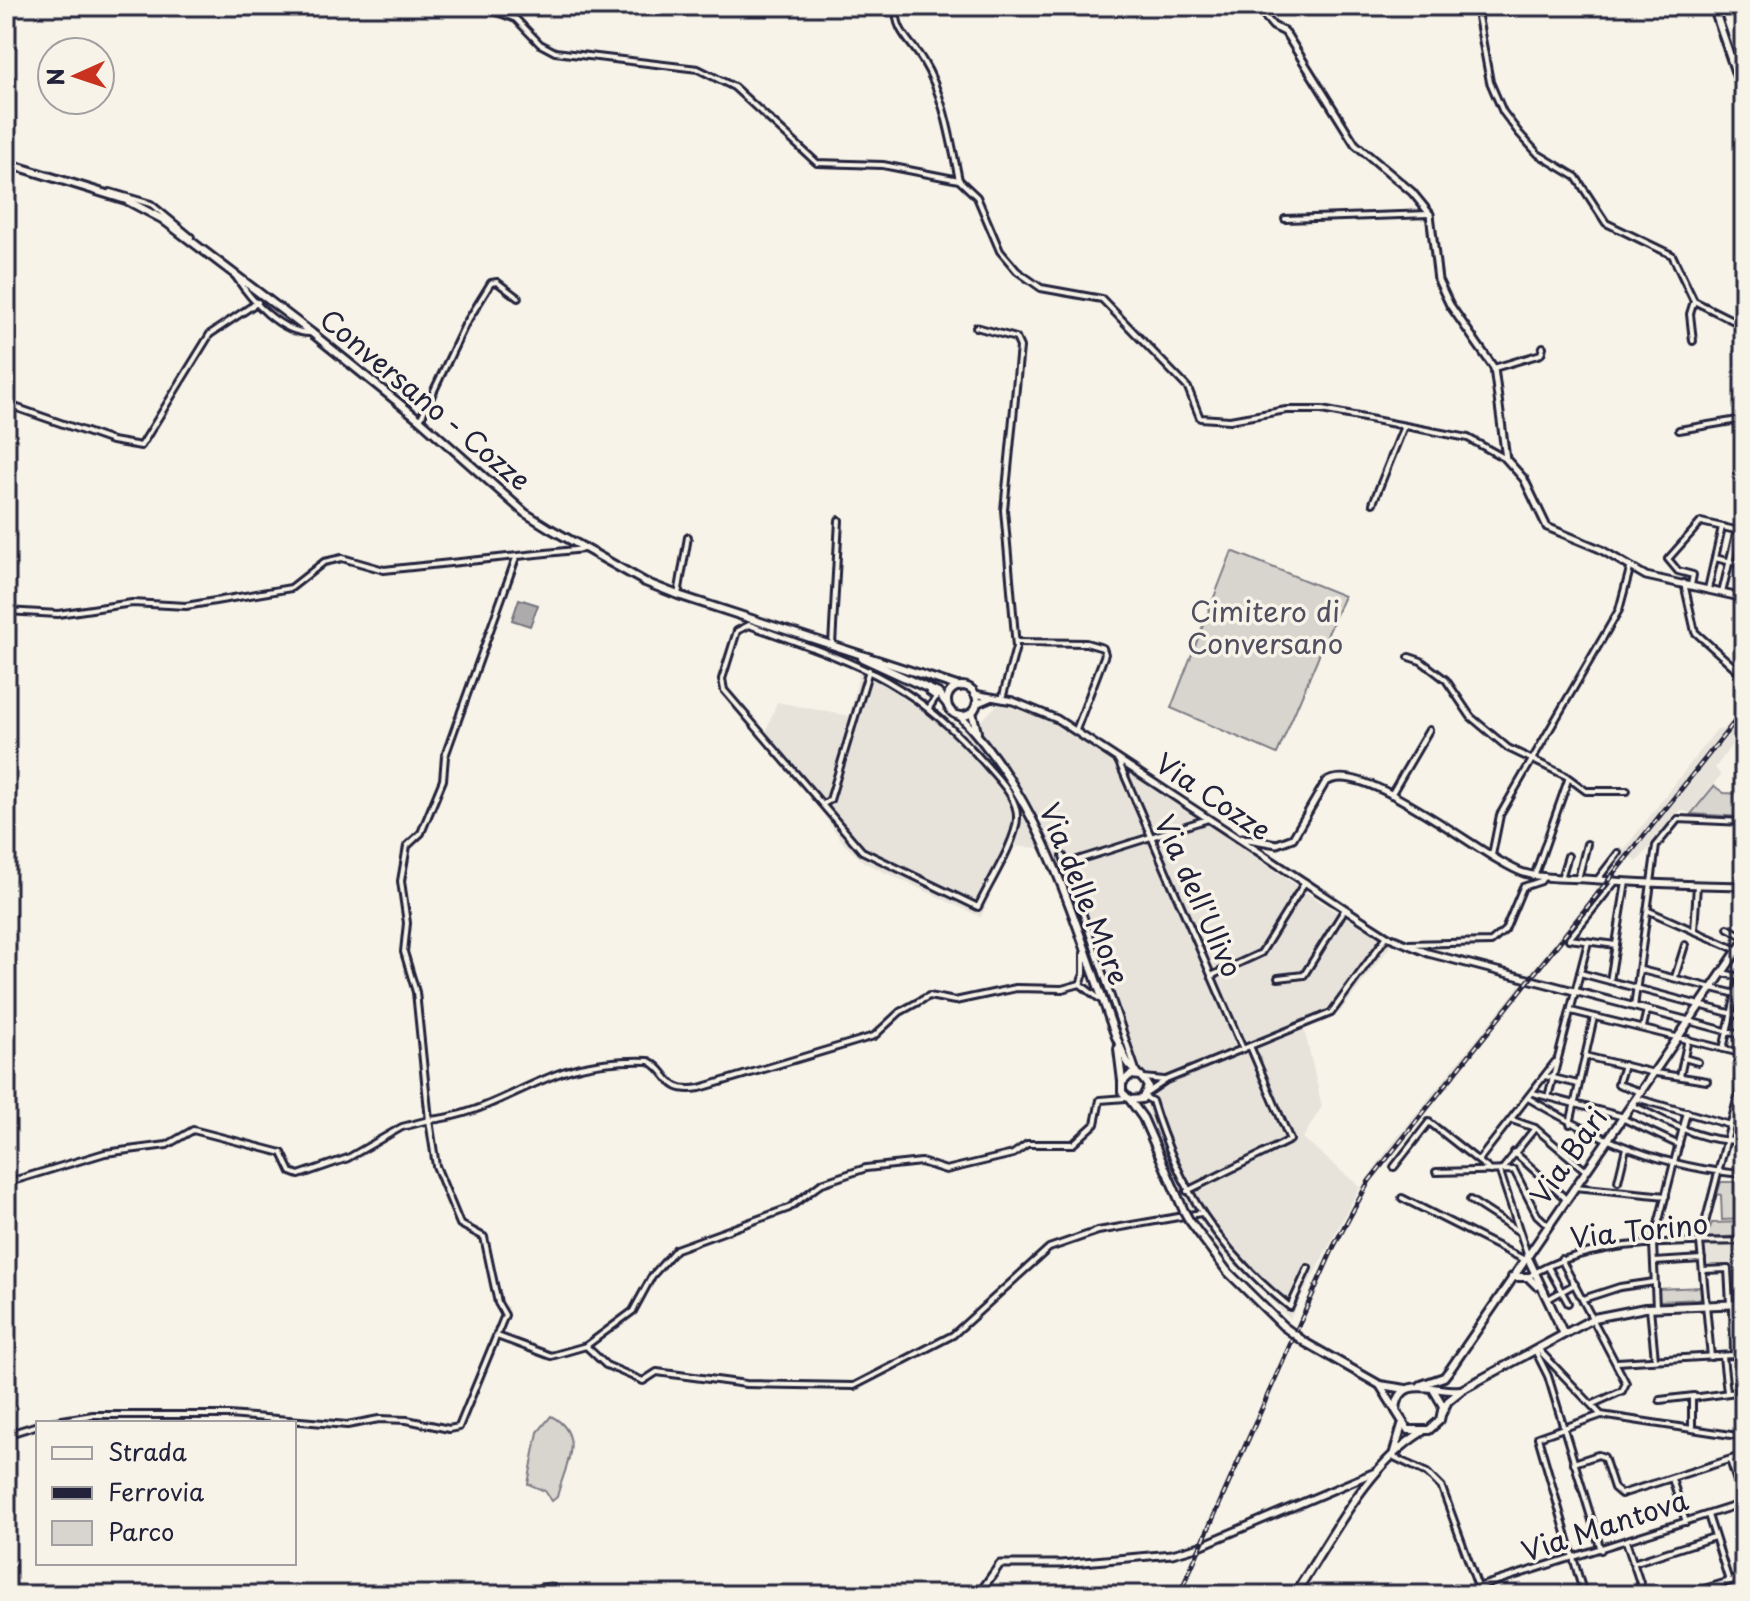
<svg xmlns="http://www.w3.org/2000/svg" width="1750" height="1601" font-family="'Playpen Sans',sans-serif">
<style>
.built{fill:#e7e3db}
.green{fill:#d8d5cf;stroke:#7d7c85;stroke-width:2}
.water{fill:#aeabad;stroke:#76747f;stroke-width:2}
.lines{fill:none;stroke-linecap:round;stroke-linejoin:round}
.minor-casing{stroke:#22223b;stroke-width:10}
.tertiary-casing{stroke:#22223b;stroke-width:11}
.secondary-casing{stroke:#22223b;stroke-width:12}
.minor{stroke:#f7f3e8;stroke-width:4}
.tertiary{stroke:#f7f3e8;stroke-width:5}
.secondary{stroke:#f7f3e8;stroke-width:6}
.rail-casing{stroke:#22223b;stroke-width:5}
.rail{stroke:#f7f3e8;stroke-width:2;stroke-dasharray:6;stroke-linecap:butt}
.secondary-bridge-casing{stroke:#22223b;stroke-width:12;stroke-linecap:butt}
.secondary-bridge{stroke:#f7f3e8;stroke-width:6}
.labels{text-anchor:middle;stroke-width:7;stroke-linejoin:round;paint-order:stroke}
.street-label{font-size:28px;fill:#22223b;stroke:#f7f3e8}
.park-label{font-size:28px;fill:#504f60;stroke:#f7f3e8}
</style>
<rect width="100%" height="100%" fill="#f7f3e8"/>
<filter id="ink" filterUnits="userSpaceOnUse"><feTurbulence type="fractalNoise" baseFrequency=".0125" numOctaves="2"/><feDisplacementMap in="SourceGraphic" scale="16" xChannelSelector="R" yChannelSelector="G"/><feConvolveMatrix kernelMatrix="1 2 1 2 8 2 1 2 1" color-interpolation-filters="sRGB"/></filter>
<g filter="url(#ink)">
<g class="built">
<path d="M867,664L902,682L968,734L999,703L1052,722L1130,770L1316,899L1391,945L1340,1012L1304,1028L1322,1106L1303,1138L1360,1187L1290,1319L1221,1251L1187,1202L1168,1165L1061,869L1041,848L1011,846L981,917L865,863L844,844L766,732L777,702L850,716L859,673Z"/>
<path d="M1744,705V728L1715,768L1721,775L1690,813L1681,810L1637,862L1631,857L1612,877L1402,1140L1363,1195L1359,1191L1385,1153L1601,884L1612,865L1717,729L1726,730Z"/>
<path d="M1744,1244V1291H1731L1730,1267H1705L1704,1245Z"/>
</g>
<g class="green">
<path d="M1232,551L1344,596L1277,754L1171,708Z"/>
<path d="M1714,786L1724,793L1744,794V817L1691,814Z"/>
<path d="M1721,1182H1744V1219L1722,1220L1721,1195L1717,1194Z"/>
<path d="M1744,1222V1236L1706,1238L1712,1223Z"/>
<path d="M1701,1287V1299L1658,1301V1289Z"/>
<path d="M551,1416C587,1435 564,1467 557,1497L552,1501L545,1491L528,1484L538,1432Z"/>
</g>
<path class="water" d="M519,599L538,605L530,626L512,620Z"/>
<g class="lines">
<defs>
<g id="minor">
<path d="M481,6L516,19L540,44L555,52L698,69L734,87L817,163L883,165L959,180L977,197L1000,251L1017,271L1041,288L1102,299L1188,388L1200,418L1230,420L1286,410H1322L1468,438L1506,459"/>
<path d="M897,6C893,30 912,42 923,61C944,95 951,142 959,180"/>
<path d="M1476,6L1490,82L1503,112L1519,133L1538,154L1576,177L1606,223L1672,255L1694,301L1744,326"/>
<path d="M110,192L151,204L191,237"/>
<path d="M1285,219L1430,214"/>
<path d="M236,277C251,300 280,333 310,333"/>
<path d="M976,327L1016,338L1020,347L1004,510L1016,647L1002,699"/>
<path d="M1693,341L1690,314L1694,301"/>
<path d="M1494,368L1541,354L1543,347"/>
<path d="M6,404L112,441L141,446L210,334L258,302"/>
<path d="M420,420L465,325L491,283L497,282L518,298"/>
<path d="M1679,430L1744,419"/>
<path d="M1373,503L1404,426"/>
<path d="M516,558L445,756L443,780L421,833L407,846L401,881L407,923L404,952L416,992L429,1120C479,1116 517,1088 563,1072C588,1063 622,1060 649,1061C671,1072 664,1094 700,1088L874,1036L900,1012L929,996L955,1001L1016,988L1062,989L1080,984"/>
<path d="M1715,558L1744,565"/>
<path d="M1684,583L1695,632L1744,676"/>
<path d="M1691,585L1693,575L1678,571L1668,559L1701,522L1744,532"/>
<path d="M1708,589L1722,527"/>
<path d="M1722,593L1737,530"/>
<path d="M678,595L688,537"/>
<path d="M6,611L58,614L132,603L186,606L291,588L324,562L342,558L384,570L584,549"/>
<path d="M749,625C855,663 911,678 987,766C999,780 1018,798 1017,818C1017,840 988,885 978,907L862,851L724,690L722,679L737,631Z"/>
<path d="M1016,642L1086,643L1103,648L1105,654L1076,730"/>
<path d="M832,645L839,520"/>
<path d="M1409,657L1421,661L1446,680L1471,717L1508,748L1566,776L1586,791H1627"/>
<path d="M929,708L936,697L929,692"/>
<path d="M1118,760L1243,1049"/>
<path d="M1391,795L1429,730"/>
<path d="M825,803L830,800L869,670"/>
<path d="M1492,855L1500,815L1619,610L1630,569"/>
<path d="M1063,856L1137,1073"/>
<path d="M1065,864L1208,819"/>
<path d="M1535,874L1568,780"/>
<path d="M1561,878L1568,856"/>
<path d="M1578,879L1587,844"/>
<path d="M1598,879L1618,853"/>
<path d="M1649,911L1744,953"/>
<path d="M1728,928L1744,937"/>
<path d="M1694,931L1697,885"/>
<path d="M1569,939L1615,882"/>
<path d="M1569,939L1616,945"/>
<path d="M1408,944L1491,942L1505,930L1523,887L1541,881L1544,876"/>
<path d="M1084,953V974L1080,984L1101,1000"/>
<path d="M1641,970L1744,996"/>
<path d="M1580,973L1744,1017"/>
<path d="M1723,973L1744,978"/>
<path d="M1211,976L1261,953L1305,882"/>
<path d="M1675,977L1685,945"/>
<path d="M1278,978L1304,975L1345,909"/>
<path d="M1610,981L1626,882"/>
<path d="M1634,1007L1656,846L1678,819L1744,822"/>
<path d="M1571,1011L1744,1054"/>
<path d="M1689,1021L1744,1036"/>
<path d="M1643,1027L1647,1010"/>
<path d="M1723,1049L1740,977"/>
<path d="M1742,1054L1744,1045"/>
<path d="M1585,1056L1650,1072L1707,1081"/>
<path d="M1684,1058L1698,1062"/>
<path d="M1624,1065L1618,1084L1641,1092"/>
<path d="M1545,1076L1578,1084"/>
<path d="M1680,1076L1688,1039"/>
<path d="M1143,1078L1164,1080"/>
<path d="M1147,1093L1166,1080L1331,1013L1387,936"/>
<path d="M1533,1093L1624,1117"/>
<path d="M1145,1097L1152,1101C1179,1189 1218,1250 1290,1307L1308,1268"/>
<path d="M1548,1097L1588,942"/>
<path d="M1528,1098C1595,1138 1665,1169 1744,1174"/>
<path d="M1636,1098L1730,1125"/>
<path d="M1632,1105C1667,1121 1705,1145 1744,1140"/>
<path d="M1624,1119L1679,1145"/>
<path d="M1512,1120L1535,1128L1586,1171"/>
<path d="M1570,1124L1594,1017"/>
<path d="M1514,1152L1566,1199"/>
<path d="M1479,1160L1555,1062"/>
<path d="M1394,1167L1429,1122L1491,1171"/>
<path d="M1436,1172L1514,1170L1537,1215L1548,1225"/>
<path d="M1500,1172L1527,1254"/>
<path d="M1500,1172L1535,1128"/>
<path d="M1618,1181L1626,1148"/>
<path d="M6,1183L105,1153L167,1145L193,1130L282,1153L291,1172L299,1175L348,1158L402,1127L429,1120L436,1166L460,1224L484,1237L498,1303L505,1315L459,1427L449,1429L407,1420L379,1419L347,1425L229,1415H93L44,1423"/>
<path d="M1575,1187L1666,1196"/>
<path d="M1187,1191L1290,1140L1250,1046"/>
<path d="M1402,1198L1525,1260"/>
<path d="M1470,1200L1518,1231"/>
<path d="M1561,1259L1626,1383L1622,1391L1593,1404"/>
<path d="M1654,1262L1702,1259"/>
<path d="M1548,1267L1568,1303"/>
<path d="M1703,1270L1728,1269L1730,1304"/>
<path d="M1528,1277C1590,1238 1673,1243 1744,1241"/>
<path d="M1548,1299L1575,1284"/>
<path d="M1583,1299L1620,1287L1654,1282"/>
<path d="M1656,1307L1653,1244L1687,1112"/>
<path d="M1650,1308L1655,1359"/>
<path d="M497,1336L551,1356L586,1346L633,1311L652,1276L676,1249L789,1208L822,1183L866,1168L921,1162L946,1170L1013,1154L1027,1144H1073L1095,1124L1100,1100L1126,1098"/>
<path d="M1735,1344L1744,1343"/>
<path d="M586,1346L606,1365L643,1381L657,1372L746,1384L854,1386L953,1335L1049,1248L1098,1231L1201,1213"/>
<path d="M1538,1349L1601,1415L1744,1437"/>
<path d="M1535,1350L1548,1376L1601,1550"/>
<path d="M1711,1357L1700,1242L1744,1073"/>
<path d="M1723,1357L1727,1392"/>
<path d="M1617,1362L1734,1355L1733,1304"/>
<path d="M1660,1400L1694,1396"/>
<path d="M1692,1429V1398L1744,1391"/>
<path d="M6,1435L38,1425"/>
<path d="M1392,1456L1427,1473L1442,1488L1481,1595"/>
<path d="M1730,1460L1744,1503"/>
<path d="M1574,1463L1598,1455L1604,1457L1614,1488L1621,1494L1744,1455"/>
<path d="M1672,1479L1686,1522"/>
<path d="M1708,1515L1729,1581"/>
<path d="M1626,1541L1644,1595"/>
<path d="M1633,1563L1714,1537"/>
<path d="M1740,1578L1744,1591"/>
<path d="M1478,1587L1744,1503"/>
<path d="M1584,1595L1538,1437L1601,1415"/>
<path d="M1684,1595L1744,1577"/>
</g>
<g id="tertiary">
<path d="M1256,6L1273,26L1285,32L1355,144L1412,192L1430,214L1438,280L1450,305L1494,368L1506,459L1524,479L1547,527L1600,549L1646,576L1744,598"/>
<path d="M974,694L1013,701L1057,719L1359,918L1387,936L1428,953L1689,1021"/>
<path d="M976,704L990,698"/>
<path d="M1242,838L1277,844L1293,838L1325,783C1361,754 1484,860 1524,873C1543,879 1566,878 1585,879C1638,883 1691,885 1744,886"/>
<path d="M532,1595L541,1588L551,1587L561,1595"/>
<path d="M783,1595H794"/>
<path d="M973,1595L981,1591L1000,1564H1061L1172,1554L1200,1546L1375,1472"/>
</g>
<g id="secondary">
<path d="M1713,6L1744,97"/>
<path d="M6,163L126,200L162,219L312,333L420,420L525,513L549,528L645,582L678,595L960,687"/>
<path d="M862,658L938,693L947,704"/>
<circle cx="962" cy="701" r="15"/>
<path d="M972,712L977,732"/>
<path d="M960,716C1045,804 1075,925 1116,1037C1121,1047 1124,1059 1131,1067C1136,1075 1144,1077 1148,1087L1142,1099L1130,1100L1122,1092V1083L1130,1075L1141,1076"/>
<path d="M1118,1049L1122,1081"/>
<path d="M1130,1100L1143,1118L1184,1211"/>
<path d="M1189,1220L1227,1271L1283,1326"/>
<path d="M1527,1256L1563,1332"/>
<path d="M1512,1277H1528L1537,1286"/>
<path d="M1306,1343L1380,1385L1406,1389"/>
<path d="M1380,1385L1395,1409"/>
<path d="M1421,1385L1444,1377L1451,1368L1744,941"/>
<path d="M1433,1389L1443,1406L1440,1420L1429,1430H1408L1396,1411C1398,1372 1436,1393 1460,1390"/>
<path d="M1442,1413L1448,1401L1463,1389L1594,1318L1645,1308L1744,1304"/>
<path d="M1394,1452L1402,1425"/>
<path d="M1294,1595C1331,1540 1365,1467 1422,1432"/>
</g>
</defs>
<use href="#minor" class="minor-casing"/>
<use href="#tertiary" class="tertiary-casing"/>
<use href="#secondary" class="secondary-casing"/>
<use href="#minor" class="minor"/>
<use href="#tertiary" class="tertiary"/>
<use href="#secondary" class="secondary"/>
<defs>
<path id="rail" d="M1179,1595L1334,1246L1369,1181L1744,710"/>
</defs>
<use href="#rail" class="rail-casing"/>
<use href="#rail" class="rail"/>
<defs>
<g id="secondary-bridge">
<path d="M1184,1211L1189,1220"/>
<path d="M1283,1326L1306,1343"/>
</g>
</defs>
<use href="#secondary-bridge" class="secondary-bridge-casing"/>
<use href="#secondary-bridge" class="secondary-bridge"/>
</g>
</g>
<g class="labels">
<g class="street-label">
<text transform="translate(425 400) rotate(40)" y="10">Conversano - Cozze</text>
<text transform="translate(1213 797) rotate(34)" y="10">Via Cozze</text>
<text transform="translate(1084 894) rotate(68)" y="10">Via delle More</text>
<text transform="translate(1198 896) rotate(66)" y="10">Via dell'Ulivo</text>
<text transform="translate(1569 1156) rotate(-55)" y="10">Via Bari</text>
<text transform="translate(1639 1231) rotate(-6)" y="10">Via Torino</text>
<text transform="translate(1605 1526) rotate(-18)" y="10">Via Mantova</text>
</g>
<g class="park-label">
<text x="1265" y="622">Cimitero di<tspan x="1265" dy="32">Conversano</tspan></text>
</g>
</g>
<rect width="1750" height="1601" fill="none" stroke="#f7f3e8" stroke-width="32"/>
<rect x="16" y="16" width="1718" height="1569" fill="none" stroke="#22223b" stroke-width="3" filter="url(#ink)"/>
<rect x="36" y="1421" width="260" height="144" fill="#f7f3e8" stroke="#a29fa3" stroke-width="2"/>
<rect x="52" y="1447" width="40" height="12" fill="#f7f3e8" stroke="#a29fa3" stroke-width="2"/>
<text x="108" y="1461" font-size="24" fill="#22223b">Strada</text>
<rect x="52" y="1487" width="40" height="12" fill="#22223b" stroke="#a29fa3" stroke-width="2"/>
<text x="108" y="1501" font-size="24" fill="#22223b">Ferrovia</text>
<rect x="52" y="1521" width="40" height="24" fill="#d8d5cf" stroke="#a29fa3" stroke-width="2"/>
<text x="108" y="1541" font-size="24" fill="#22223b">Parco</text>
<g transform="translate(76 76) rotate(267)"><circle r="38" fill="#f7f3e8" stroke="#a29fa3" stroke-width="2"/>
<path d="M0-6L14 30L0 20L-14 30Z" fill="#c8321e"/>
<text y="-12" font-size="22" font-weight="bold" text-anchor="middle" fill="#22223b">N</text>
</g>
</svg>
